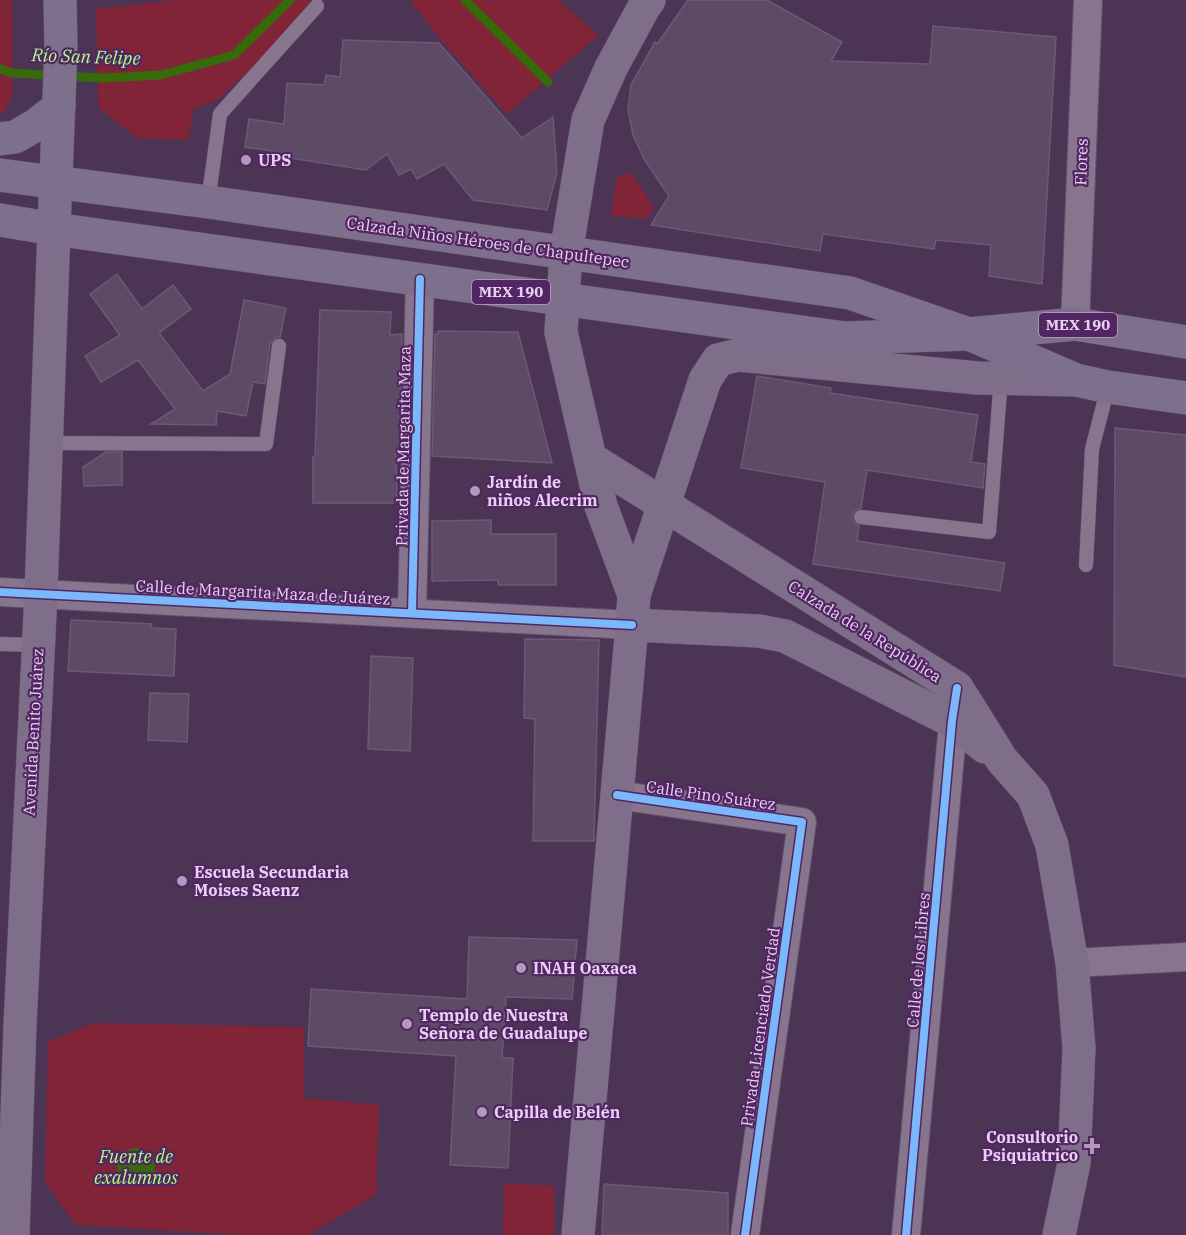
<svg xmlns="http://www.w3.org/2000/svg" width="1186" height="1235" font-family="'IBM Plex Serif',serif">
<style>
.green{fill:#812438}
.water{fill:#366a0a}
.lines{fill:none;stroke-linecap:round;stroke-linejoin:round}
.stream{stroke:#366a0a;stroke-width:9}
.building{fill:#5d4a64;stroke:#6d5975;stroke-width:1.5}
.service-casing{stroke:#64506c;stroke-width:15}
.minor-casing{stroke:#64506c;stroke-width:30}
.secondary-casing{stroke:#64506c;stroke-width:34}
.primary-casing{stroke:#64506c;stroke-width:34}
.service{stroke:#87758e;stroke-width:14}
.minor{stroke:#87758e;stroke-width:28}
.secondary{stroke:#7e6e89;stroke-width:33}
.primary{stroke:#7e708c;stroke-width:33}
.cycleway-casing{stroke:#512662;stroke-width:11}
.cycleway{stroke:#7ab7fb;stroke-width:8}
.poi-dot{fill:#b299bb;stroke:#512662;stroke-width:2}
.labels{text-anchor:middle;stroke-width:4.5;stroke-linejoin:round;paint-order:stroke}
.shield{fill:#512662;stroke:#bb9dc8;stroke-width:1.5}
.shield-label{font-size:15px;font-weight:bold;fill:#e9d0f3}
.poi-label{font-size:16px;font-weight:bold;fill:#e9d0f3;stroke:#512662;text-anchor:start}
.street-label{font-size:16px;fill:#e9d0f3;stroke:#512662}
.water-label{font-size:18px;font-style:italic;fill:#adfc84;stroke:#512662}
</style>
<rect width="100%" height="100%" fill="#4b3454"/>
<g class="green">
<path d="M0,0H12L13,85C11,98 10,107 0,115Z"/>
<path d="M176,0H325L217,100L194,109L188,140L137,138L98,107L96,9Z"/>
<path d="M411,0H487L489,2L493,0H558L599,35L507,114L441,40L413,4Z"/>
<path d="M632,173L654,208L646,219L611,216L617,176Z"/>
<path d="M93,1023L304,1027V1098L379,1105L376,1195L308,1235H246L76,1225L45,1182L48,1042Z"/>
<path d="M504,1183L554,1186V1235H503Z"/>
</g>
<circle class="water" cx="136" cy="1167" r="19"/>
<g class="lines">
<g class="stream">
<path d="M465,0L548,82"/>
<path d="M0,69L12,73L103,78L161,75L234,55L290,0"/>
</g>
</g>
<g class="building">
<path d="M688,0H767L842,42L831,61L930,64L933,26L1056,37L1042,284L989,276L991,245L936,240L934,249L823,234L820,251L651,225L669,196L644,159L633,135L628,110L631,85L655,42L657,44Z"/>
<path d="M343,40L439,43L522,138L553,117L557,172L547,210L473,200L444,164L417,179L411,169L399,175L387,154L366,170L277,156L278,152L245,147L249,119L284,124L287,83L324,85L326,75L340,77Z"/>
<path d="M117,274L142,309L173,285L191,309L159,333L203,391L230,374L244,300L286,308L280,337L275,338L270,344L265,384L253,382L246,416L217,411L216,425L151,424L175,409L138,360L101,382L85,356L120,335L90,294Z"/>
<path d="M320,310L391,312L390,335L402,334L399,454H396L397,503H313V457H315Z"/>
<path d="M438,331L518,332L552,463L432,456L435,334H438Z"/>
<path d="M757,376L831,388L830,393L978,415L971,462L985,464L983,488L867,470L861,508L854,511L852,517L853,521L859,526L857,541L1005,563L1000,591L813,564L825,482L741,468Z"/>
<path d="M1115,428L1186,435V677L1114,665Z"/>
<path d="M106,452H122V485L84,486L83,467Z"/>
<path d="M491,520V534H556V585H498V580L432,581V521Z"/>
<path d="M71,620L152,624L151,628L176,629L174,676L68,671Z"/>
<path d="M525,639L599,640L594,841H533L535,719L524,718Z"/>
<path d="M371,656L413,658L410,751L368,749Z"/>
<path d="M150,693L189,694L187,742L148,740Z"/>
<path d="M469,937L577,940L572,999L506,997L502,1058H513L508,1168L450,1165L456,1056L308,1046L311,989L467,999Z"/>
<path d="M604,1184L728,1193V1235H602Z"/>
</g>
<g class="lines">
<defs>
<g id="service">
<path d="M208,202L220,114L317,6"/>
<path d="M46,443L266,444L279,346"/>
<path d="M861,517L989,532L1001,378"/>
<path d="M1086,565L1092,449L1108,387"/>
<path d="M0,644L38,645"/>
</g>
<g id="minor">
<path d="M1075,324L1088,0"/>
<path d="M0,592L632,625"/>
<path d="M412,613L420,279"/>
<path d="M617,795L802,822L745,1235"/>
<path d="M1072,963L1186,957"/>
<path d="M906,1235L955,702"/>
</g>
<g id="secondary">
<path d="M591,459L957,688L1002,760L1033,795L1052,845L1072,963L1079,1048L1074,1163L1059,1235"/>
<path d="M634,595L705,380L718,360L738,355L977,378L1076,380"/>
<path d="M632,625L759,631L785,636L952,721L985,747"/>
<path d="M13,1235L20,1025L41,593L54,229"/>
<path d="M578,1235L632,625L634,595L601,506L561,332L566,253L588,120L611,68L644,7L649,0"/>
</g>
<g id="primary">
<path d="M0,139L15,137L36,125L59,107"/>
<path d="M0,175L208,202L850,293L969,334L1076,380L1108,387L1186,398"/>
<path d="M0,220L54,229L845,338L969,334L1075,324L1186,342"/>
<path d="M54,229L61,47L60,0"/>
</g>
</defs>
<use href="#service" class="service-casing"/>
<use href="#minor" class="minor-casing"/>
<use href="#secondary" class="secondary-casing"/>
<use href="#primary" class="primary-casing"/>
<use href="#service" class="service"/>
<use href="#minor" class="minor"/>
<use href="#secondary" class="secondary"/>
<use href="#primary" class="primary"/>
<defs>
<g id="cycleway">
<path d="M0,592L632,625"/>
<path d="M412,613L420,279"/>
<path d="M617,795L802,822L745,1235"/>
<path d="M906,1235L952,721L957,688"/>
</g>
</defs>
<use href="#cycleway" class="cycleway-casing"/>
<use href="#cycleway" class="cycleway"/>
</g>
<g class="poi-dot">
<circle cx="246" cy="160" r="6"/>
<circle cx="475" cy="491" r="6"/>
<circle cx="182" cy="881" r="6"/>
<circle cx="521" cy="968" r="6"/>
<circle cx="407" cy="1024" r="6"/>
<circle cx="482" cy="1112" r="6"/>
<path d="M1089 1137h6v6h6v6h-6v6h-6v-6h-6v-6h6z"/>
</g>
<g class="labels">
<g class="shield">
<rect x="472" y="280" width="78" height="24" rx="4.5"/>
<rect x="1039" y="313" width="78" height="24" rx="4.5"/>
</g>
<g class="shield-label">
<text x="511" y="297">MEX 190</text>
<text x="1078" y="330">MEX 190</text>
</g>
<g class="poi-label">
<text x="258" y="166">UPS</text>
<text x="487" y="488">Jardín de<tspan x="487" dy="18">niños Alecrim</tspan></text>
<text x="194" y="878">Escuela Secundaria<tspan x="194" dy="18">Moises Saenz</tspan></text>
<text x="533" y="974">INAH Oaxaca</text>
<text x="419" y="1021">Templo de Nuestra<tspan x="419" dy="18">Señora de Guadalupe</tspan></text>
<text x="494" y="1118">Capilla de Belén</text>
<text x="1078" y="1143" text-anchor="end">Consultorio<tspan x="1078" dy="18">Psiquiatrico</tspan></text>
</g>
<g class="street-label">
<text transform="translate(1081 162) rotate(-88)" y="6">Flores</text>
<text transform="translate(488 242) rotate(8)" y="6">Calzada Niños Héroes de Chapultepec</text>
<text transform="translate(403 446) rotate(-89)" y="6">Privada de Margarita Maza</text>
<text transform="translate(263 592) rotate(3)" y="6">Calle de Margarita Maza de Juárez</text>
<text transform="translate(865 631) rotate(32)" y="6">Calzada de la República</text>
<text transform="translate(33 732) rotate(-87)" y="6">Avenida Benito Juárez</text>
<text transform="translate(711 795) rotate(8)" y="6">Calle Pino Suárez</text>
<text transform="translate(918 960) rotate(-85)" y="6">Calle de los Libres</text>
<text transform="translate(760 1027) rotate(-82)" y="6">Privada Licenciado Verdad</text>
</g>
<g class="water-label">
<text transform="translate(86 57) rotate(2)" y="6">Río San Felipe</text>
<text x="136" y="1163">Fuente de<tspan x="136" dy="21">exalumnos</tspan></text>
</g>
</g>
</svg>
